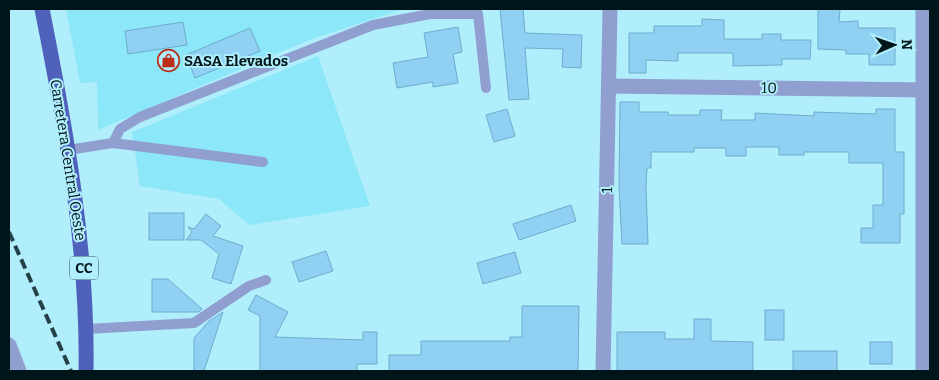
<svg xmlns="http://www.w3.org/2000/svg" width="939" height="380" font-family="Bitter,serif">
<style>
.built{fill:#8ce7f9}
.building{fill:#90d0f2;stroke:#6daccc}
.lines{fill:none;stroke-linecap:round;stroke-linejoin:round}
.lane{stroke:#909ed0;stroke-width:10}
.street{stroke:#909ed0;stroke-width:15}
.primary{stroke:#4f61bb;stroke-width:15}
.rail{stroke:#244148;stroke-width:4;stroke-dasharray:10 5;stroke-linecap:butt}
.labels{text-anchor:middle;stroke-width:4;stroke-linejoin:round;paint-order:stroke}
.shield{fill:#b1eefb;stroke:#35565e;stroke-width:1}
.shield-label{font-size:14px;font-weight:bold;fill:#00151a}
.poi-label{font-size:15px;font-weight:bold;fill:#00151a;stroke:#b1eefb;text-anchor:start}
.street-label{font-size:15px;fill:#00151a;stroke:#b1eefb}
</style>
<rect width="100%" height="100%" fill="#b1eefb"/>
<g class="built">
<path d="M66,9H403L309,40L98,130L97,82L80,83Z"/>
<path d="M318,56L370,206L249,225L219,199L140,186L132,132Z"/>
</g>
<g class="building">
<path d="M500,9H523L525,33L582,35L581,68L562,67L563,49L525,48L529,99L509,100Z"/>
<path d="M818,9H840L839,22L858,21V28H895V65H869V54H846V50L818,49Z"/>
<path d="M702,19L724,20V39H762V34H781V40H811L810,59H782V65L733,66V53H678V61L646,60V73H629V33H654V26H702Z"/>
<path d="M183,22L187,45L128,54L125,31Z"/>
<path d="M458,27L462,52L453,54L458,83L433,87V82L397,88L393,63L428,57L424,33Z"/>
<path d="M250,28L260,51L195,78L186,55Z"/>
<path d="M620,102H639V112H668V115H700V110H722L721,120H755V113L814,116V112L876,114V109H895V152H904V214H900V243H861V228H873V205H883V163H849V152H804V155H779V147H746V156H726V148H694V152H651V168H647L646,187L648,244H622L619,187Z"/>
<path d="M507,109L515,136L494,142L486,115Z"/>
<path d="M571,205L576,221L519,240L513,224Z"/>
<rect x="149" y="213" width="35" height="27"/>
<path d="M206,214L221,226L213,236L243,246L231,284L212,278L219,254L201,240H186L192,232L188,227L194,229Z"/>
<path d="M326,251L333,271L299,282L292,262Z"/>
<path d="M515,252L521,273L483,284L477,263Z"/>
<path d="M152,279H168L202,309L199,312H152Z"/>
<path d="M256,295L288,312L275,337L363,340V332H377V364H357V371H260V316L248,310Z"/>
<path d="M522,306H579L578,371H389V355H421V341H510V337H522Z"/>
<rect x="765" y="310" width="19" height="30"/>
<path d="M223,312L204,371H194V338L209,321Z"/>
<path d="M694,319H711V341L753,342V371H617V332H665V339H694Z"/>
<rect x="870" y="342" width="22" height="22"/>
<rect x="793" y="351" width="44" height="20"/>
</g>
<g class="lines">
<g class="lane">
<path d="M113,143L120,129L140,117L373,25L430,14H478L486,88"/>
<path d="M68,150L113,143L263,162"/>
<path d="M87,329L194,323L249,286L266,280"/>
</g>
<g class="street">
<path d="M923,9V371"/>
<path d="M609,86L930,90"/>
<path d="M9,345L19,371"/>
<path d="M603,371L610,9"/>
</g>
<path class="primary" d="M42,9C66,129 88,249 86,371"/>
<path class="rail" d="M9,232L71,371"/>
</g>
<defs>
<symbol id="shop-ring" viewBox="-11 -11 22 22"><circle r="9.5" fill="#b1eefb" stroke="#bb2f18" stroke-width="1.5"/><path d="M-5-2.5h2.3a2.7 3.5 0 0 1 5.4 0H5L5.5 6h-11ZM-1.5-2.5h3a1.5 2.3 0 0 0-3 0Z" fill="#bb2f18"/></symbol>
</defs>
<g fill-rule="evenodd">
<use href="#shop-ring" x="156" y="48" width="25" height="25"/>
</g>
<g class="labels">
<rect class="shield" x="70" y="256.5" width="28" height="23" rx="4"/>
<g class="shield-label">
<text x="84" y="273">CC</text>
</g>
<g class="poi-label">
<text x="184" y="66">SASA Elevados</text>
</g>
<g class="street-label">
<text transform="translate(769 88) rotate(1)" y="5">10</text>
<text transform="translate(68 160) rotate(81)" y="5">Carretera Central Oeste</text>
<text transform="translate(607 190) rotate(-89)" y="5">1</text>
</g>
</g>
<rect width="939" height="380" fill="none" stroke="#00151a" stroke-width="20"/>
<g transform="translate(894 45) rotate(88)" stroke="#b1eefb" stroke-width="4" paint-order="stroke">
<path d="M0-4L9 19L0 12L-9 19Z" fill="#00151a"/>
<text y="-8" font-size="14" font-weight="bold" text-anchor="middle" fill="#00151a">N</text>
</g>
</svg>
